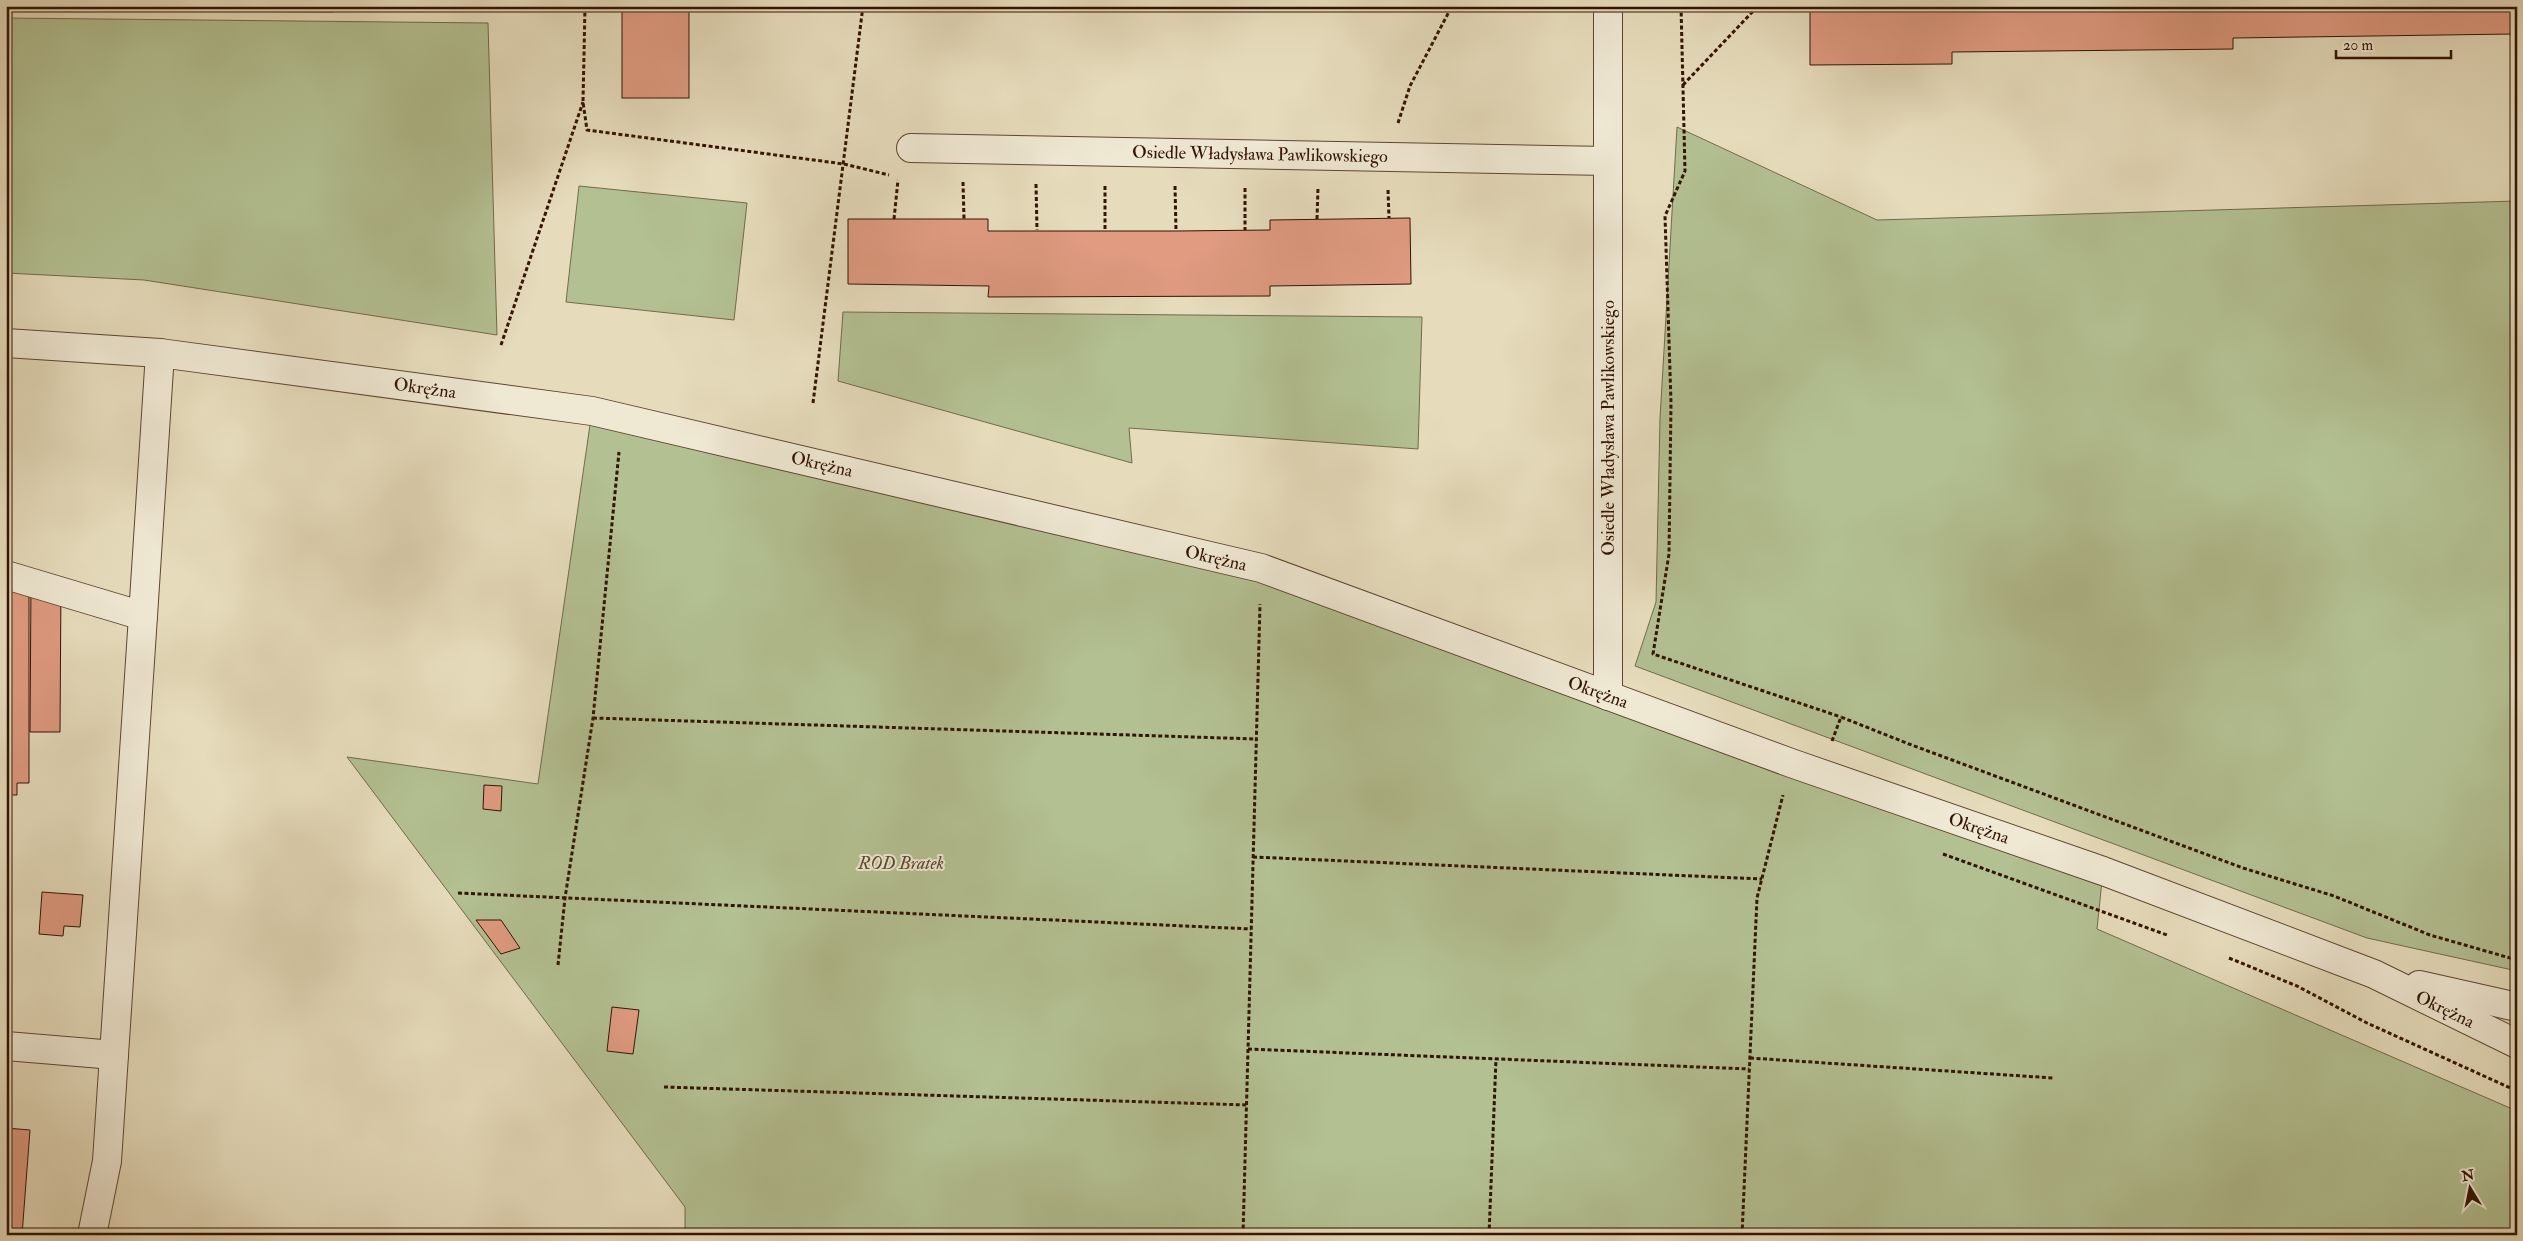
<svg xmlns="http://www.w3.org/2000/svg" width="2523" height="1241" font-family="'IM FELL Double Pica',serif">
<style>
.green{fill:#b3c092;stroke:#736a4a}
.building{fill:#e09b81;stroke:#331302}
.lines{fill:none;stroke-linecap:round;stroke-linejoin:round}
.minor-casing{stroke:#604530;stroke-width:30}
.path{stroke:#331302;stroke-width:3;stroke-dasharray:4 2.5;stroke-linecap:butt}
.minor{stroke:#efe8d3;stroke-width:28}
.labels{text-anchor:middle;stroke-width:4;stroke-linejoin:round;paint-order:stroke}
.street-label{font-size:18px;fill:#331302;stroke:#efe8d3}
.park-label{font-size:18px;font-style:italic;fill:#59472d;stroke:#efe8d3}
</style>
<rect width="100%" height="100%" fill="#e6dcbc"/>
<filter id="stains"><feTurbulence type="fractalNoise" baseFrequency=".004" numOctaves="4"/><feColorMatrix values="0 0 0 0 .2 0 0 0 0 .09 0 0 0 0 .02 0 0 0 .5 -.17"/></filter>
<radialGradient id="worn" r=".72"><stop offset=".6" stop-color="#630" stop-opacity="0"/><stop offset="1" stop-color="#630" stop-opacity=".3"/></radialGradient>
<g class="green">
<path d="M6,18L488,23L497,335L144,280L6,273Z"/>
<path d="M1677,127L1877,220L2517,201V971L2367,938L1635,666L1656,602L1660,419Z"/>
<path d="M579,186L747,203L734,320L566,302Z"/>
<path d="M843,312L1422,317L1418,449L1129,428L1132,463L838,381Z"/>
<path d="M592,411L1261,568L2103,871L2097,929L2517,1111V1235H685V1207L347,757L538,784Z"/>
</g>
<g class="building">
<path d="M53,6H335L334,12L54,10Z"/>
<rect x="622" y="6" width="67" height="92"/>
<path d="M1810,6H2517V44H2513L2512,34L2233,38V49L1952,52V64L1810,65Z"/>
<path d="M1410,218L1411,284L1270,286V296L988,297L989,286L848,284V219H988V231H1176L1270,230V220Z"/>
<path d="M6,580H29V783H17V795H6Z"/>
<path d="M31,580H61L60,732H30Z"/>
<path d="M484,785L502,786L501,811L483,809Z"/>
<path d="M42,892L83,895L80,927L64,926L63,936L39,934Z"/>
<path d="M476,920H501L520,948L501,954Z"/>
<path d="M612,1007L639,1010L633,1054L607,1051Z"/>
<path d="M6,1128L30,1130L22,1235H6Z"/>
</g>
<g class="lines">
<defs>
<g id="minor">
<path d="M911,148L1608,161"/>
<path d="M6,343L160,353L592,411L1261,568L1791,763L2103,871L2374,974L2517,1044"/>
<path d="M6,575L143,616L160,353"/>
<path d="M1608,696V6"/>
<path d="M2419,985L2517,1007"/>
<path d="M6,1046L114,1055"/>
<path d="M92,1235L107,1161L143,616"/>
</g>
</defs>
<use href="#minor" class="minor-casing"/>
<g class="path">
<path d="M585,6L583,102L587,130L844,164L889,175"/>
<path d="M1681,6L1685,171L1665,216L1671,403L1669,554L1653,654L1841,717"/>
<path d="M1683,85L1758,6"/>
<path d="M1398,123L1410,86L1452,6"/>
<path d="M963,182L964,219"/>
<path d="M1036,184L1037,230"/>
<path d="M1105,186V230"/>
<path d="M1175,186L1176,231"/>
<path d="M1245,188V230"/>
<path d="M1388,190L1389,218"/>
<path d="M894,219L898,180"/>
<path d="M1317,219L1318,188"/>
<path d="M501,345L583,102"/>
<path d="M813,403L863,6"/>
<path d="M593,718L1256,739"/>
<path d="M1832,741L1841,717L1909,744L2243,868L2334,896L2430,935L2517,960"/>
<path d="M1943,854L2167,935"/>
<path d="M1253,857L1762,879"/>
<path d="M458,893L1251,929"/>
<path d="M2229,958L2297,986L2367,1023L2517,1091"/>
<path d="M558,965L565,898L593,718L619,452"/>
<path d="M1248,1049L1749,1069"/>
<path d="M1750,1058L2053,1078"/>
<path d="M664,1087L1247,1105"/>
<path d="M1243,1235L1260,604"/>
<path d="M1489,1235L1496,1059"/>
<path d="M1742,1235L1757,898L1783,795"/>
</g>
<use href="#minor" class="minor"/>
</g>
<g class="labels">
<g class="street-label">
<text transform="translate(1260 154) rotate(1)" y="6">Osiedle Władysława Pawlikowskiego</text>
<text transform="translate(425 388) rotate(8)" y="6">Okrężna</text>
<text transform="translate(1608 428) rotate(-90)" y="6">Osiedle Władysława Pawlikowskiego</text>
<text transform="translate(822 464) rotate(13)" y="6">Okrężna</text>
<text transform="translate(1216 558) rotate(13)" y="6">Okrężna</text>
<text transform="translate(1598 692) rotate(20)" y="6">Okrężna</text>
<text transform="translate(1979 828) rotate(19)" y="6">Okrężna</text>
<text transform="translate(2445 1009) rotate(26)" y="6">Okrężna</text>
</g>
<g class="park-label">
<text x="901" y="869">ROD Bratek</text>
</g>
</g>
<rect width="2523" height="1241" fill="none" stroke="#e6dcbc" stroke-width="25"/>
<rect x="8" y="8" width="2508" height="1226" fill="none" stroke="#331302" stroke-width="2.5"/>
<rect x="12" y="12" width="2498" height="1216" fill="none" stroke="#331302"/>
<g transform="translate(2470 1188) rotate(350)" stroke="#efe8d3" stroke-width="4" paint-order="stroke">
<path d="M0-4L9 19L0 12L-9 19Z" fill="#331302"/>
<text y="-8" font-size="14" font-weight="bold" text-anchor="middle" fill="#331302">N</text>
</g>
<path d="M2336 50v8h115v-8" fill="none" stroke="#331302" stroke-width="2.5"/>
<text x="2343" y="50" font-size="15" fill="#331302" stroke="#efe8d3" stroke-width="4" paint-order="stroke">20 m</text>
<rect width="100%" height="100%" filter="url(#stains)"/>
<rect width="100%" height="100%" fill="url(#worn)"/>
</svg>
